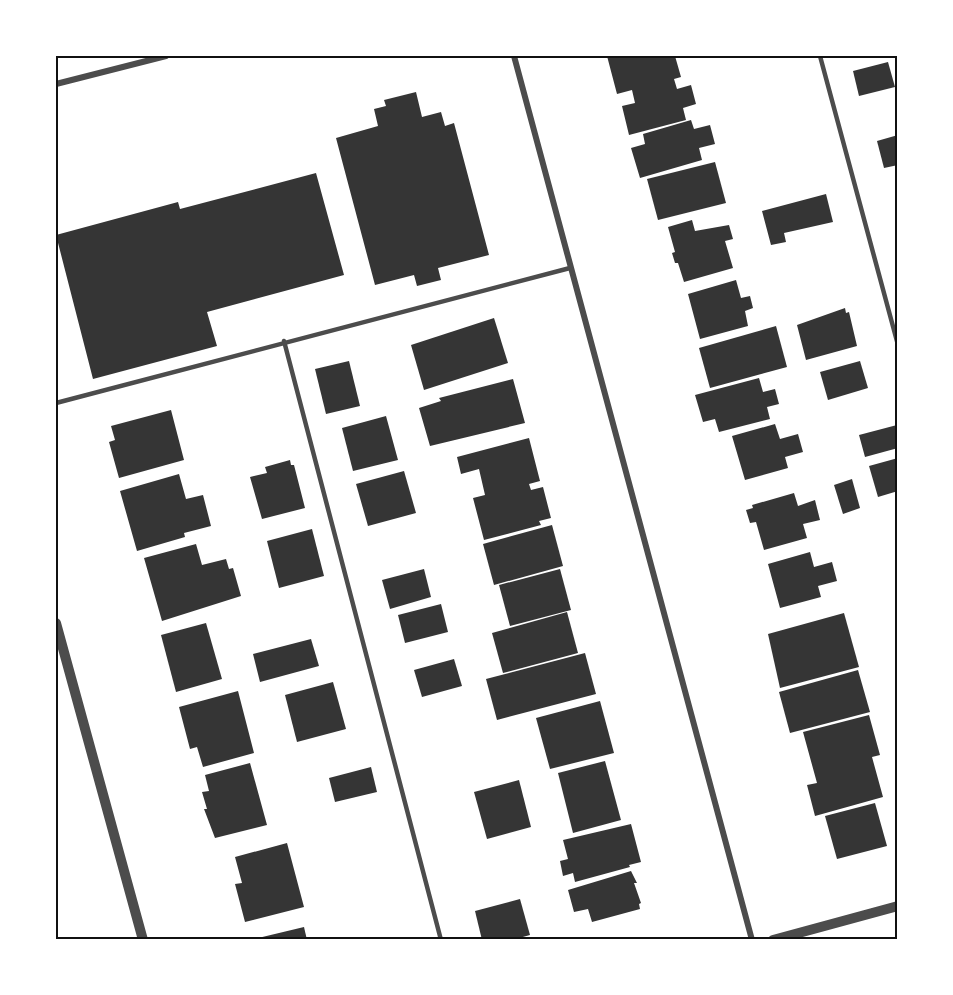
<svg xmlns="http://www.w3.org/2000/svg" width="953" height="995" font-family="Rubik,sans-serif">
<style>
.building{fill:#353535}
.lines{fill:none;stroke-linecap:round;stroke-linejoin:round}
.service{stroke:#4c4c4c;stroke-width:4.5}
.minor{stroke:#4c4c4c;stroke-width:6}
.tertiary{stroke:#4c4c4c;stroke-width:10}
.neatline{fill:none;stroke:#111;stroke-width:2}
</style>
<rect width="100%" height="100%" fill="#fff"/>
<g class="building">
<path d="M607,56H675L681,77L674,79L677,89L691,85L696,104L683,108L686,120L629,135L622,106L635,103L632,90L617,94Z"/>
<path d="M888,62L895,87L859,96L853,71Z"/>
<path d="M416,92L422,117L441,112L445,126L454,123L489,255L438,268L441,280L417,286L414,275L375,285L336,138L378,126L374,109L386,106L384,100Z"/>
<path d="M691,120L694,129L710,125L715,144L699,148L702,160L640,178L631,148L645,144L643,134Z"/>
<path d="M898,135V165L884,168L877,141Z"/>
<path d="M715,162L726,203L658,220L647,179Z"/>
<path d="M316,173L344,275L207,312L217,346L93,379L56,235L178,202L180,209Z"/>
<path d="M826,194L833,222L784,233L786,242L771,245L762,211Z"/>
<path d="M692,220L695,231L729,225L733,239L725,241L733,268L684,282L678,263H675L672,253L675,252L668,227Z"/>
<path d="M736,280L741,298L750,296L753,308L745,311L748,326L700,339L688,294Z"/>
<path d="M845,308L846,313L849,312L857,346L806,360L797,325Z"/>
<path d="M494,318L508,363L424,390L411,345Z"/>
<path d="M776,326L787,367L710,388L699,348Z"/>
<path d="M349,361L360,406L326,414L315,369Z"/>
<path d="M860,361L868,388L828,400L820,372Z"/>
<path d="M759,378L763,392L775,389L779,404L767,407L770,419L719,432L715,419L703,422L695,395Z"/>
<path d="M513,379L525,423L430,446L419,408L441,401L439,398Z"/>
<path d="M171,410L184,460L119,478L109,442L115,440L111,426Z"/>
<path d="M386,416L398,460L353,471L342,428Z"/>
<path d="M775,424L780,439L798,434L803,452L785,457L788,468L745,480L732,436Z"/>
<path d="M897,425L898,448L865,457L859,435Z"/>
<path d="M529,438L540,481L529,484L531,490L543,487L551,518L539,521L541,525L484,540L473,498L485,495L479,469L461,474L457,457Z"/>
<path d="M898,458V491L878,497L869,466Z"/>
<path d="M290,460L291,465H294L305,508L262,519L250,477L267,473L265,467Z"/>
<path d="M404,471L416,513L368,526L356,484Z"/>
<path d="M179,474L186,499L203,495L211,526L184,533L185,537L137,551L120,491Z"/>
<path d="M852,479L860,508L843,514L834,485Z"/>
<path d="M794,493L798,506L815,500L820,520L803,524L807,538L764,550L756,522L750,523L746,510L753,508L752,505Z"/>
<path d="M552,525L563,566L494,585L483,544Z"/>
<path d="M312,529L324,576L279,588L267,541Z"/>
<path d="M196,544L202,565L226,559L229,569L233,568L241,596L162,621L144,558Z"/>
<path d="M810,552L814,567L832,562L837,581L818,586L821,597L780,608L768,564Z"/>
<path d="M424,569L431,597L390,609L382,580Z"/>
<path d="M560,569L571,610L510,626L499,585Z"/>
<path d="M441,604L448,632L405,643L398,615Z"/>
<path d="M567,612L578,653L503,673L492,633Z"/>
<path d="M844,613L859,667L780,688L768,634Z"/>
<path d="M206,623L222,679L176,692L161,635Z"/>
<path d="M311,639L319,666L260,682L253,654Z"/>
<path d="M585,653L596,694L497,720L486,679Z"/>
<path d="M454,659L462,686L422,697L414,670Z"/>
<path d="M858,670L870,712L790,733L779,692Z"/>
<path d="M333,682L346,729L297,742L285,695Z"/>
<path d="M238,691L254,753L203,767L197,747L190,749L179,707Z"/>
<path d="M600,701L614,753L550,769L536,718Z"/>
<path d="M869,715L880,755L872,757L883,797L815,816L807,785L817,783L803,732Z"/>
<path d="M605,761L621,820L573,833L558,773Z"/>
<path d="M250,763L267,825L215,838L204,809H207L202,792L209,791L205,775Z"/>
<path d="M371,767L377,792L335,802L329,778Z"/>
<path d="M519,780L531,827L487,839L474,792Z"/>
<path d="M875,803L887,846L837,859L825,816Z"/>
<path d="M631,824L641,862L629,865L630,867L575,882L573,873L563,876L560,861L568,859L563,840Z"/>
<path d="M287,843L304,907L245,922L235,884L242,883L235,857Z"/>
<path d="M631,871L637,883H634L641,903L639,904L640,909L592,922L588,909L574,912L568,890Z"/>
<path d="M520,899L530,935L512,940H482L475,911Z"/>
<path d="M304,927L307,940H254V939Z"/>
</g>
<g class="lines">
<g class="service">
<path d="M820,56L898,345"/>
<path d="M284,341L441,940"/>
<path d="M56,403L570,268"/>
</g>
<g class="minor">
<path d="M514,56L752,940"/>
<path d="M56,84L166,56"/>
</g>
<g class="tertiary">
<path d="M56,623L143,940"/>
<path d="M773,940L898,906"/>
</g>
</g>
<rect width="953" height="995" fill="none" stroke="#ffffff" stroke-width="114"/>
<rect x="57" y="57" width="839" height="881" class="neatline"/>
</svg>
